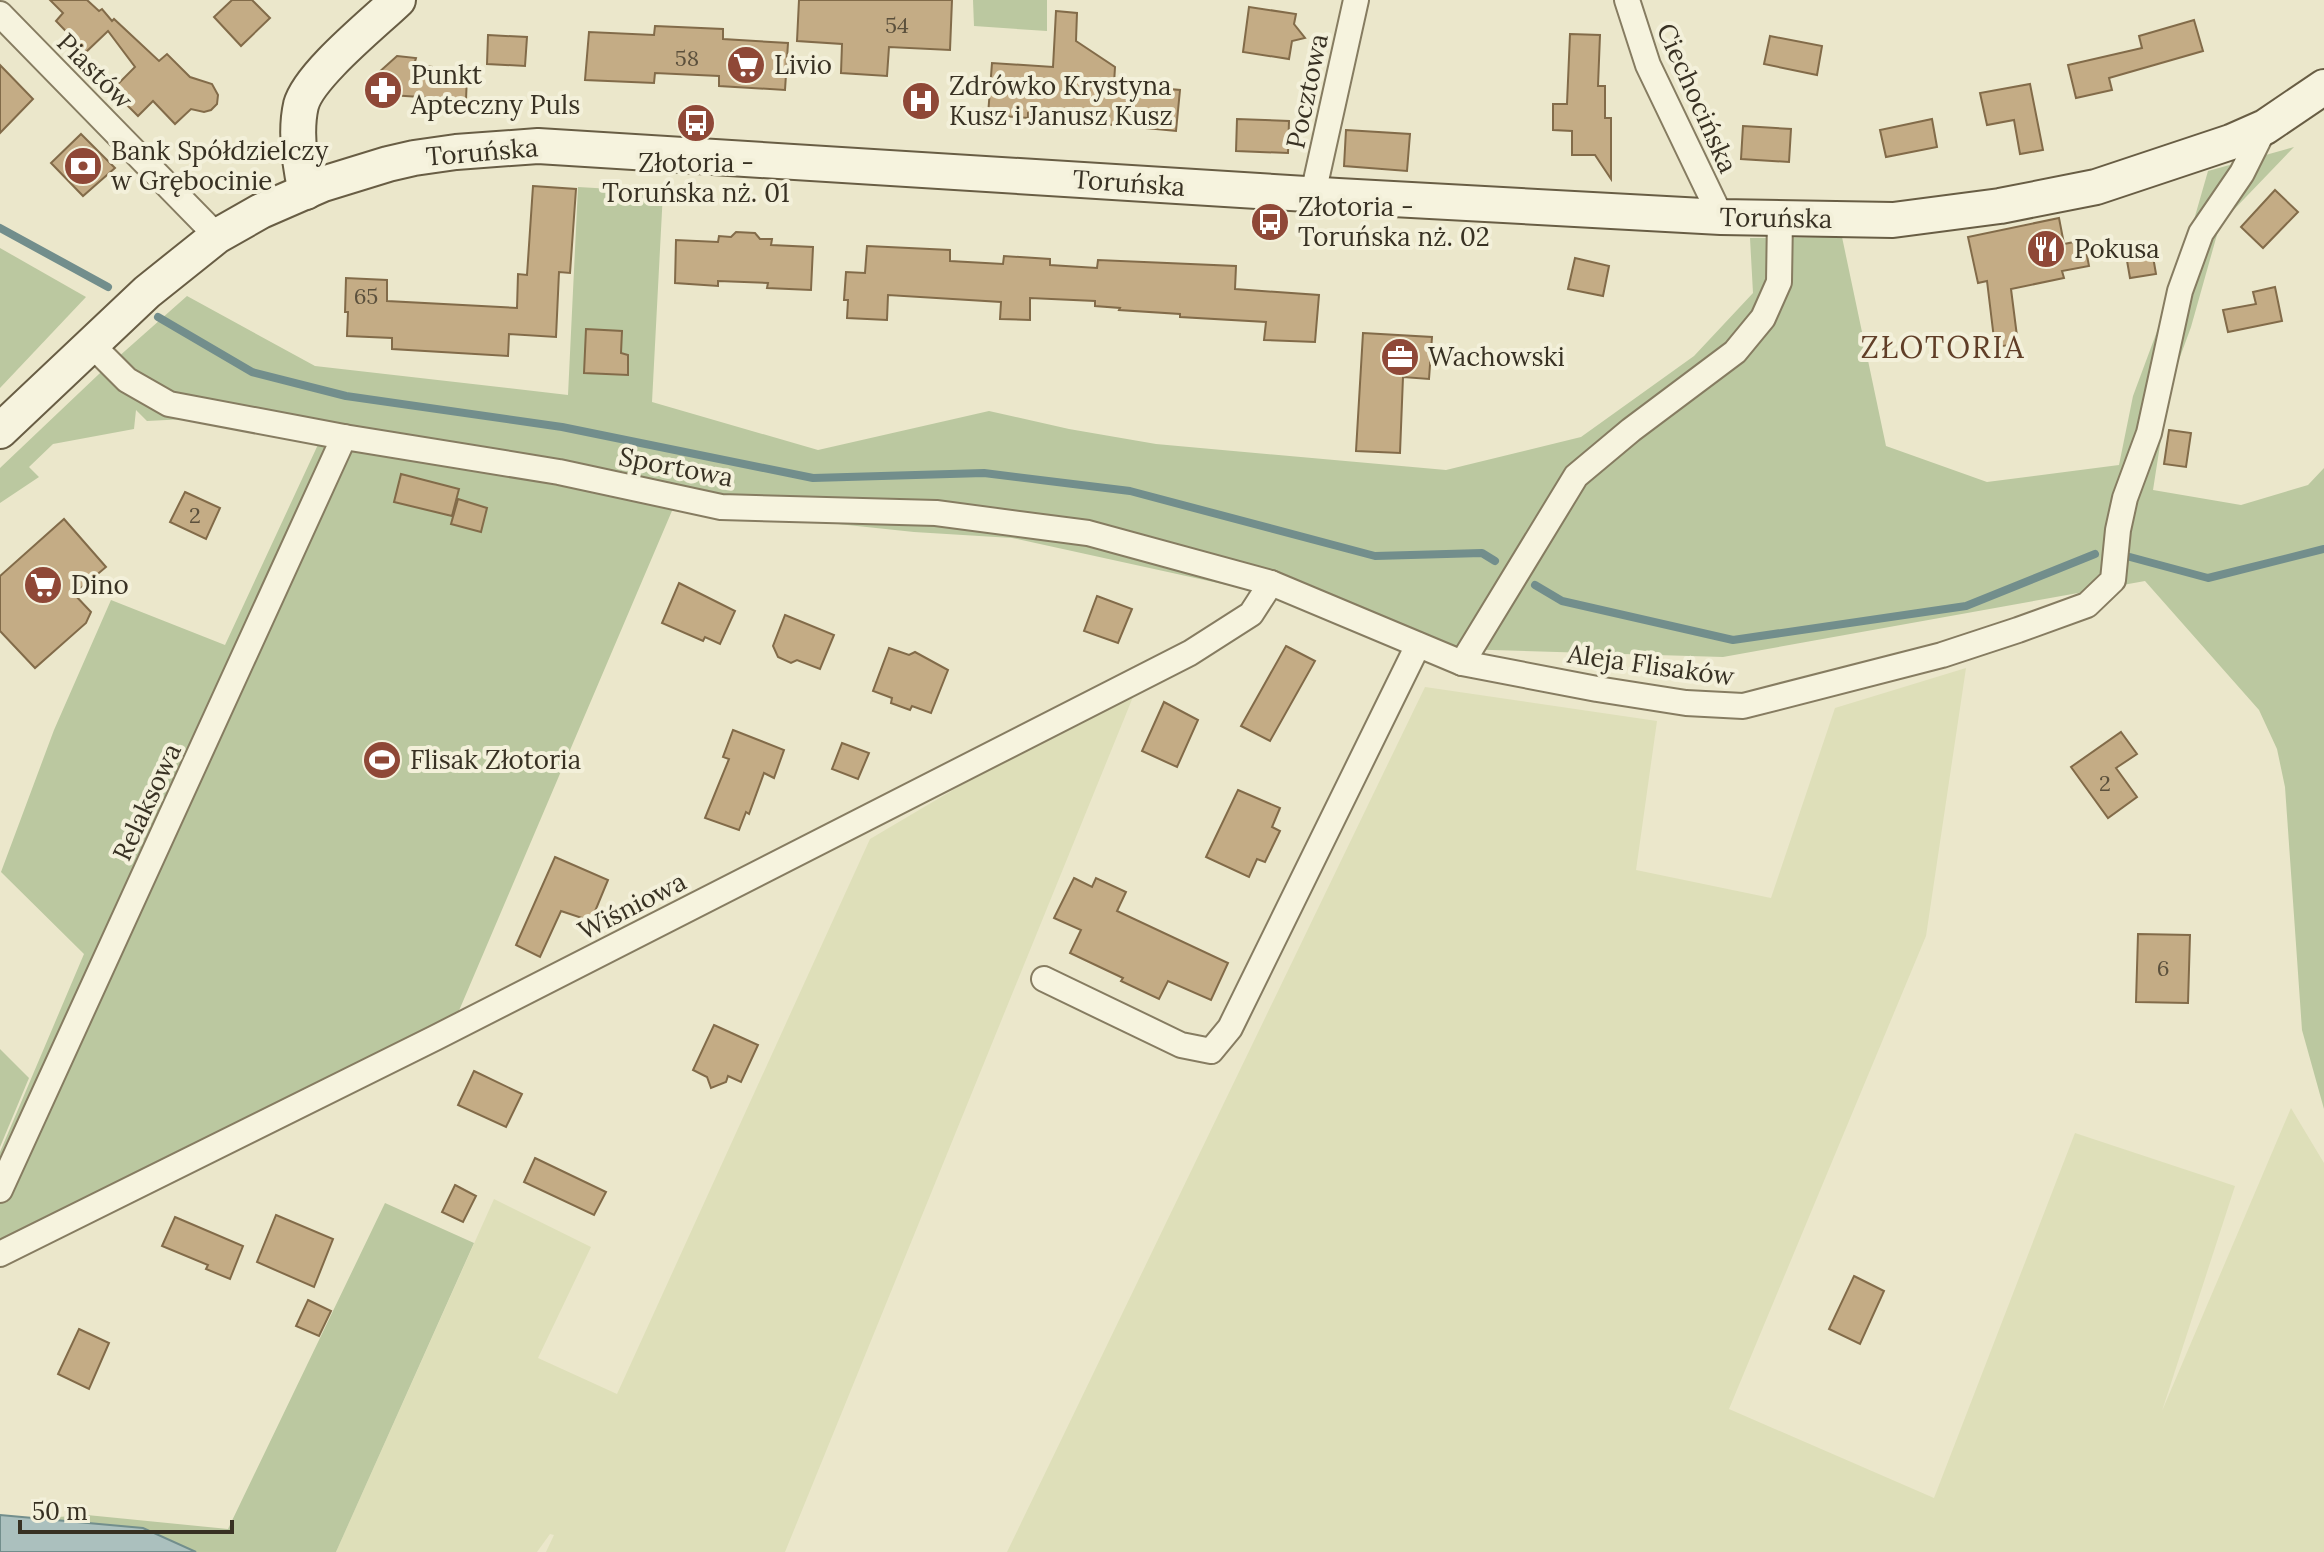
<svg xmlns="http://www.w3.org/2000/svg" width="2324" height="1552" font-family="Lora,serif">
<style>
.farmland{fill:#dedfb9}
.green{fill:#bbc8a0}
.water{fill:#abc0be;stroke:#728e8c;stroke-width:2}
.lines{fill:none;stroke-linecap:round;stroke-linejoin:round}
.stream{stroke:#728e8c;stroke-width:8}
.building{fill:#c4ac85;stroke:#826b49;stroke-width:2}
.street-casing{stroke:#867c61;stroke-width:28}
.secondary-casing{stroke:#685d44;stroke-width:38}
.street{stroke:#f6f3de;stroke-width:24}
.secondary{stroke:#f6f3de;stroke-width:34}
.labels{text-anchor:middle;stroke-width:8;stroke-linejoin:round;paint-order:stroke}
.number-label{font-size:22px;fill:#5b503c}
.poi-label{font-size:26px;fill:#383123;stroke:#f3f0da;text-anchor:start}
.street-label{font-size:26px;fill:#383123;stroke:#f3f0da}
.quarter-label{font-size:30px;letter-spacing:2px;fill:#603e27;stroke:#f3f0da}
</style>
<rect width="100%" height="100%" fill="#ebe7cb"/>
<g class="farmland">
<path d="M1251,614L1135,692L785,1552H546L554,1535L550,1534L537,1552H336L494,1199L591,1247L538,1358L617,1394L870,839Z"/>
<path d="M1966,668L1926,936L1729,1409L1934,1498L2075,1133L2235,1186L2162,1411L2291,1108L2324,1163V1552H1007L1425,687L1657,721L1636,870L1771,898L1835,708Z"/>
</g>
<g class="green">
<path d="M973,0H1047V31L974,26Z"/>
<path d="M2294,147L2220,224L2191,327L2169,387L2153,490L2241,505L2308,485L2324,468V1109L2302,1030L2285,787L2277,749L2259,710L2145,581L1723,657L1458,649L1310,592L1250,590L1012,538L914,532L800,520L683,485L458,1013L0,1239V1152L84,954L1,872L54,730L111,600L225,645L322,436L186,419L147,421L136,410L134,429L53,444L29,467L39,477L0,503V468L99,374L187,296L315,366L568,395L578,187L663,192L652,402L818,450L989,411L1069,429L1156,444L1446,470L1581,437L1694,356L1753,293L1750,238L1842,237L1886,446L1987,482L2119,465L2133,396L2179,272L2208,171Z"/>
<path d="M0,248L86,297L0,388Z"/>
<path d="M0,1049L29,1078L0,1147Z"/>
<path d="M385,1203L474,1243L336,1552H0V1521L87,1515L228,1529Z"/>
</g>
<path class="water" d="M0,1515L143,1528L196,1552H0Z"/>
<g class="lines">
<g class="stream">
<path d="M0,228L108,287"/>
<path d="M158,317L252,372L346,396L562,427L813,478L984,473L1130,491L1375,556L1482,553L1495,561"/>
<path d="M2130,557L2208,578L2324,549"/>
<path d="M1535,585L1562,601L1733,640L1966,606L2095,554"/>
</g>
</g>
<g class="building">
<path d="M50,0H87L99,11L102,9L112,21L114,19L159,61L167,54L190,77L212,84L218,95L217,104L211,110L204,112L191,109L175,124L153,101L138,116L112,90L135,67L108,31L86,52L56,21L63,13Z"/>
<path d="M232,0H252L270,18L241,46L214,17Z"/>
<path d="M799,0H952L950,50L889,47L887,76L841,73L842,44L797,41Z"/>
<path d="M1249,7L1296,14L1294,24L1305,38L1292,41L1289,59L1243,52Z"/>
<path d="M1056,11L1077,13L1076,41L1115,67L1114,84L1180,90L1176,131L1083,122V116L1028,113V118L988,115L992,63L1053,67Z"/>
<path d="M2194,20L2203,51L2109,78L2112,90L2076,98L2068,65L2142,48L2139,36Z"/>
<path d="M655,26L723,29V39L788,43L785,90L719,86V76L655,73L654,83L585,80L589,32L654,35Z"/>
<path d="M1570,34L1600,35L1598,86H1605V118H1611V179L1595,155H1572V131L1553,130V104H1567Z"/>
<path d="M488,35L527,37L525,66L487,64Z"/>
<path d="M1770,36L1822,46L1817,75L1764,64Z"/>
<path d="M397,56L416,58L414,65L432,67V72L467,75L466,100L375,94L377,74Z"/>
<path d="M0,65L33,99L0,133Z"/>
<path d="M2030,84L2043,150L2020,154L2014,120L1987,125L1980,93Z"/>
<path d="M1237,119L1289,121L1288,153L1236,151Z"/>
<path d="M1932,119L1937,147L1886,157L1880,130Z"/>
<path d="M1743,126L1791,129L1789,162L1741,159Z"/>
<path d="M1346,130L1410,134L1407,171L1344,166Z"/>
<path d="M81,134L115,168L83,196L51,163Z"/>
<path d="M533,186L576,189L570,273L559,272L556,337L509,334L508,356L392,349V338L347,336L348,312H345L346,278L387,280V301L517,308L518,274L527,275Z"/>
<path d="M2275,190L2298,212L2263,248L2241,227Z"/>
<path d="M2059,218L2064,244L2084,240L2089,266L2062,271L2064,278L2011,289L2018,344L1995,347L1987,281L1978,283L1968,237Z"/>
<path d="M736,232L755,233L760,239H772L771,245L813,247L811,290L767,288L768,283L718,281V286L675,283L676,240L718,242L719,236L731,237Z"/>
<path d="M2151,245L2156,274L2130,278L2125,249Z"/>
<path d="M867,246L950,250V261L1003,264L1004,256L1050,259V265L1097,268L1098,260L1236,266L1235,289L1319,295L1315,342L1264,340L1266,322L1180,317V314L1119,310L1120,308L1095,306V301L1030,298V320L1000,319L1001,302L888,295L887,320L847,318L848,300H844L846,272L865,273Z"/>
<path d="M1575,258L1609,266L1603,296L1568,289Z"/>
<path d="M2275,287L2282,321L2228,332L2223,310L2256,304L2253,292Z"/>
<path d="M586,329L622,331L621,353L628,355V375L584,373Z"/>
<path d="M1363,333L1432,337L1429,379L1403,377L1400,453L1356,451Z"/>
<path d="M2169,430L2191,433L2186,467L2164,464Z"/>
<path d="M401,474L459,489L452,516L394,502Z"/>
<path d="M185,492L220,508L206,539L170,522Z"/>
<path d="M458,499L487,508L481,532L451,524Z"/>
<path d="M64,519L106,567L74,594L91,612L86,623L35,668L0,631V576Z"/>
<path d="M679,583L735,611L720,644L705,637L703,641L662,623Z"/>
<path d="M1097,596L1132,609L1118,643L1084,631Z"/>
<path d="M785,615L834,635L820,669L797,660L791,663L778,657L773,646Z"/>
<path d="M1286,646L1315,661L1270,741L1241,726Z"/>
<path d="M889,648L909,655L915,652L948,670L931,713L912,706L910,710L891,703L892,698L873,691Z"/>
<path d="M1164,702L1198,720L1177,767L1142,751Z"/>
<path d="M733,730L784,750L774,778L764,773L749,814L746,812L739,830L705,818L729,759L723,757Z"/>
<path d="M2121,732L2137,754L2116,768L2137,797L2108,818L2071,767Z"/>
<path d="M842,743L869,753L858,779L832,769Z"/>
<path d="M1238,790L1280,808L1272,827L1280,831L1265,862L1257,859L1249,877L1206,857Z"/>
<path d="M555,857L608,880L591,921L561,911L540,957L516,945Z"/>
<path d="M1074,878L1092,887L1096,878L1126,892L1117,911L1228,963L1211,1000L1168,981L1159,999L1121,981L1123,978L1070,953L1081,930L1054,918Z"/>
<path d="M2138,934L2190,935L2188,1003L2136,1002Z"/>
<path d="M714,1025L758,1045L741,1082L728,1076L726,1082L711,1088L707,1077L693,1070Z"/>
<path d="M474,1071L522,1094L506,1127L458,1105Z"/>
<path d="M535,1158L606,1192L594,1215L524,1182Z"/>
<path d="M455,1185L476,1196L463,1222L442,1212Z"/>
<path d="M276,1215L333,1239L314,1287L257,1262Z"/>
<path d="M175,1217L243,1246L230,1279L206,1269L208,1265L162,1246Z"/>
<path d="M1854,1276L1884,1291L1860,1344L1829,1329Z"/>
<path d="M308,1300L331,1311L319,1336L296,1326Z"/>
<path d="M79,1329L109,1343L89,1389L58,1374Z"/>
</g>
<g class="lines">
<defs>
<g id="street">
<path d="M1627,0L1648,65L1721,217"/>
<path d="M0,14L217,236"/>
<path d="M1313,194L1356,0"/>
<path d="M91,344L127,380L169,404L344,437L559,472L721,507L936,513L1088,533L1271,583L1462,663L1597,689L1686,703L1743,706L1942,655L2018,630L2087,605L2113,580L2118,530L2125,498L2149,433L2180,291L2201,233L2242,173L2265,127"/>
<path d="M1462,663L1576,476L1631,430L1735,352L1763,318L1779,282L1780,218"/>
<path d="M1044,979L1181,1045L1211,1051L1230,1028L1418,645"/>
<path d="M0,1190L344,437"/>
<path d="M0,1254L435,1038L1190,653L1251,614L1271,583"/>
</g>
<g id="secondary">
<path d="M306,192C300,166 295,131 301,105C309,75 374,23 398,0"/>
<path d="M0,431L147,292L217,236L261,211L323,184L388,164L414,158L456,152L538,146L1338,196L1721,217L1893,220L2000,206L2096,187L2231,142L2265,127L2324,87"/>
</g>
</defs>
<use href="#street" class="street-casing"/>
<use href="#secondary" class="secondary-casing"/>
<use href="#street" class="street"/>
<use href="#secondary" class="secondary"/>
</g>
<defs>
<symbol id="supermarket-disc" viewBox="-11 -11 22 22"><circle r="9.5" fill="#8f4837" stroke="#f3f0da"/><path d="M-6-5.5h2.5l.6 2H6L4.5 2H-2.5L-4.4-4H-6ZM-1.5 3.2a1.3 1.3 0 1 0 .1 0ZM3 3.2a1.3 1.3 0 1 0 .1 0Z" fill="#fff"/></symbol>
<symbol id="pharmacy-disc" viewBox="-11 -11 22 22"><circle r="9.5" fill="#8f4837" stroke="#f3f0da"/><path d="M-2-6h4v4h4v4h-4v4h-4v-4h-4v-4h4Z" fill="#fff"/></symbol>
<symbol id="hospital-disc" viewBox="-11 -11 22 22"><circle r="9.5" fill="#8f4837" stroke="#f3f0da"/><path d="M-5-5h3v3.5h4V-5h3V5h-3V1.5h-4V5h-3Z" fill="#fff"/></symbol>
<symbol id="bus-disc" viewBox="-11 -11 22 22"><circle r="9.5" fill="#8f4837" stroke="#f3f0da"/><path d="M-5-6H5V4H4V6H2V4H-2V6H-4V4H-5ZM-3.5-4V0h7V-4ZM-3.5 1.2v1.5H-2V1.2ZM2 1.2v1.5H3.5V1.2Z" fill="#fff"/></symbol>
<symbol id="bank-disc" viewBox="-11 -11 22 22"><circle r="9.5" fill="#8f4837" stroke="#f3f0da"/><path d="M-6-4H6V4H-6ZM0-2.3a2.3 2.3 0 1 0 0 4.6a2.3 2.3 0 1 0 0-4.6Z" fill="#fff"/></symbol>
<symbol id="restaurant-disc" viewBox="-11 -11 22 22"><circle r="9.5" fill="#8f4837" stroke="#f3f0da"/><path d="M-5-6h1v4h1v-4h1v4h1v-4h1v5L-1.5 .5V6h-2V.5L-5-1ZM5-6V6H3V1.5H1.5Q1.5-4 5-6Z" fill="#fff"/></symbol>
<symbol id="office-disc" viewBox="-11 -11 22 22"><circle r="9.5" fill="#8f4837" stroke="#f3f0da"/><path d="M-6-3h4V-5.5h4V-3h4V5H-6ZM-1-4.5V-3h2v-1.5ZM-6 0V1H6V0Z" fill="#fff"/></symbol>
<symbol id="stadium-disc" viewBox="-11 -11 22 22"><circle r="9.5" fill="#8f4837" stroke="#f3f0da"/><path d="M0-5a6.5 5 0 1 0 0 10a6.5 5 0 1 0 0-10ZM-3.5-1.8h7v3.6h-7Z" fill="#fff"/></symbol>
</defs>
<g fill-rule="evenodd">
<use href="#supermarket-disc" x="724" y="43" width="44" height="44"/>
<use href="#pharmacy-disc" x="361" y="68" width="44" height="44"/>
<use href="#hospital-disc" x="899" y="79" width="44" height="44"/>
<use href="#bus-disc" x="674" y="101" width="44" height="44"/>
<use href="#bank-disc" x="61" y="144" width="44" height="44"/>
<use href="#bus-disc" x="1248" y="200" width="44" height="44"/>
<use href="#restaurant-disc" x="2024" y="227" width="44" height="44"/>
<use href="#office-disc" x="1378" y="335" width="44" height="44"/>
<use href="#supermarket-disc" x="21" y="563" width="44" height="44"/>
<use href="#stadium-disc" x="360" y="738" width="44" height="44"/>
</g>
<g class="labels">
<g class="number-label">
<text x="897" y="33">54</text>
<text x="687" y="66">58</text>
<text x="366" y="304">65</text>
<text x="195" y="523">2</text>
<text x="2105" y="791">2</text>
<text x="2163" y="976">6</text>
</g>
<g class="poi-label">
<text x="774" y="74">Livio</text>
<text x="411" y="84">Punkt<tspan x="411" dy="30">Apteczny Puls</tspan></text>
<text x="949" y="95">Zdrówko Krystyna<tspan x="949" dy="30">Kusz i Janusz Kusz</tspan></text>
<text x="111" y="160">Bank Spółdzielczy<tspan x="111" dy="30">w Grębocinie</tspan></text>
<text x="696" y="172" text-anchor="middle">Złotoria -<tspan x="696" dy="30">Toruńska nż. 01</tspan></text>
<text x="1298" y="216">Złotoria -<tspan x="1298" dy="30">Toruńska nż. 02</tspan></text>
<text x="2074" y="258">Pokusa</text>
<text x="1428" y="366">Wachowski</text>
<text x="71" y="594">Dino</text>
<text x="410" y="769">Flisak Złotoria</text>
</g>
<g class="street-label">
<text transform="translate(95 71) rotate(45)" y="9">Piastów</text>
<text transform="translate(1307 91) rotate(-78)" y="9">Pocztowa</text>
<text transform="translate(1697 98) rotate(66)" y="9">Ciechocińska</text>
<text transform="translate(482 152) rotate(-5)" y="9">Toruńska</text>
<text transform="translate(1129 183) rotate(4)" y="9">Toruńska</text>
<text transform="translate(1776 218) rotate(1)" y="9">Toruńska</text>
<text transform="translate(676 467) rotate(11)" y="9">Sportowa</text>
<text transform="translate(1651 665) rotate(8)" y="9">Aleja Flisaków</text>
<text transform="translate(147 802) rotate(-65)" y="9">Relaksowa</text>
<text transform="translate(632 906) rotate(-27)" y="9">Wiśniowa</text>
</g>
<g class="quarter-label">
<text x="1943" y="358">ZŁOTORIA</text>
</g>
</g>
<path d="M20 1520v12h212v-12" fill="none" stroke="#383123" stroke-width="4"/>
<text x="32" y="1520" font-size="24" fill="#383123" stroke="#f3f0da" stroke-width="6" paint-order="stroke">50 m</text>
</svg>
